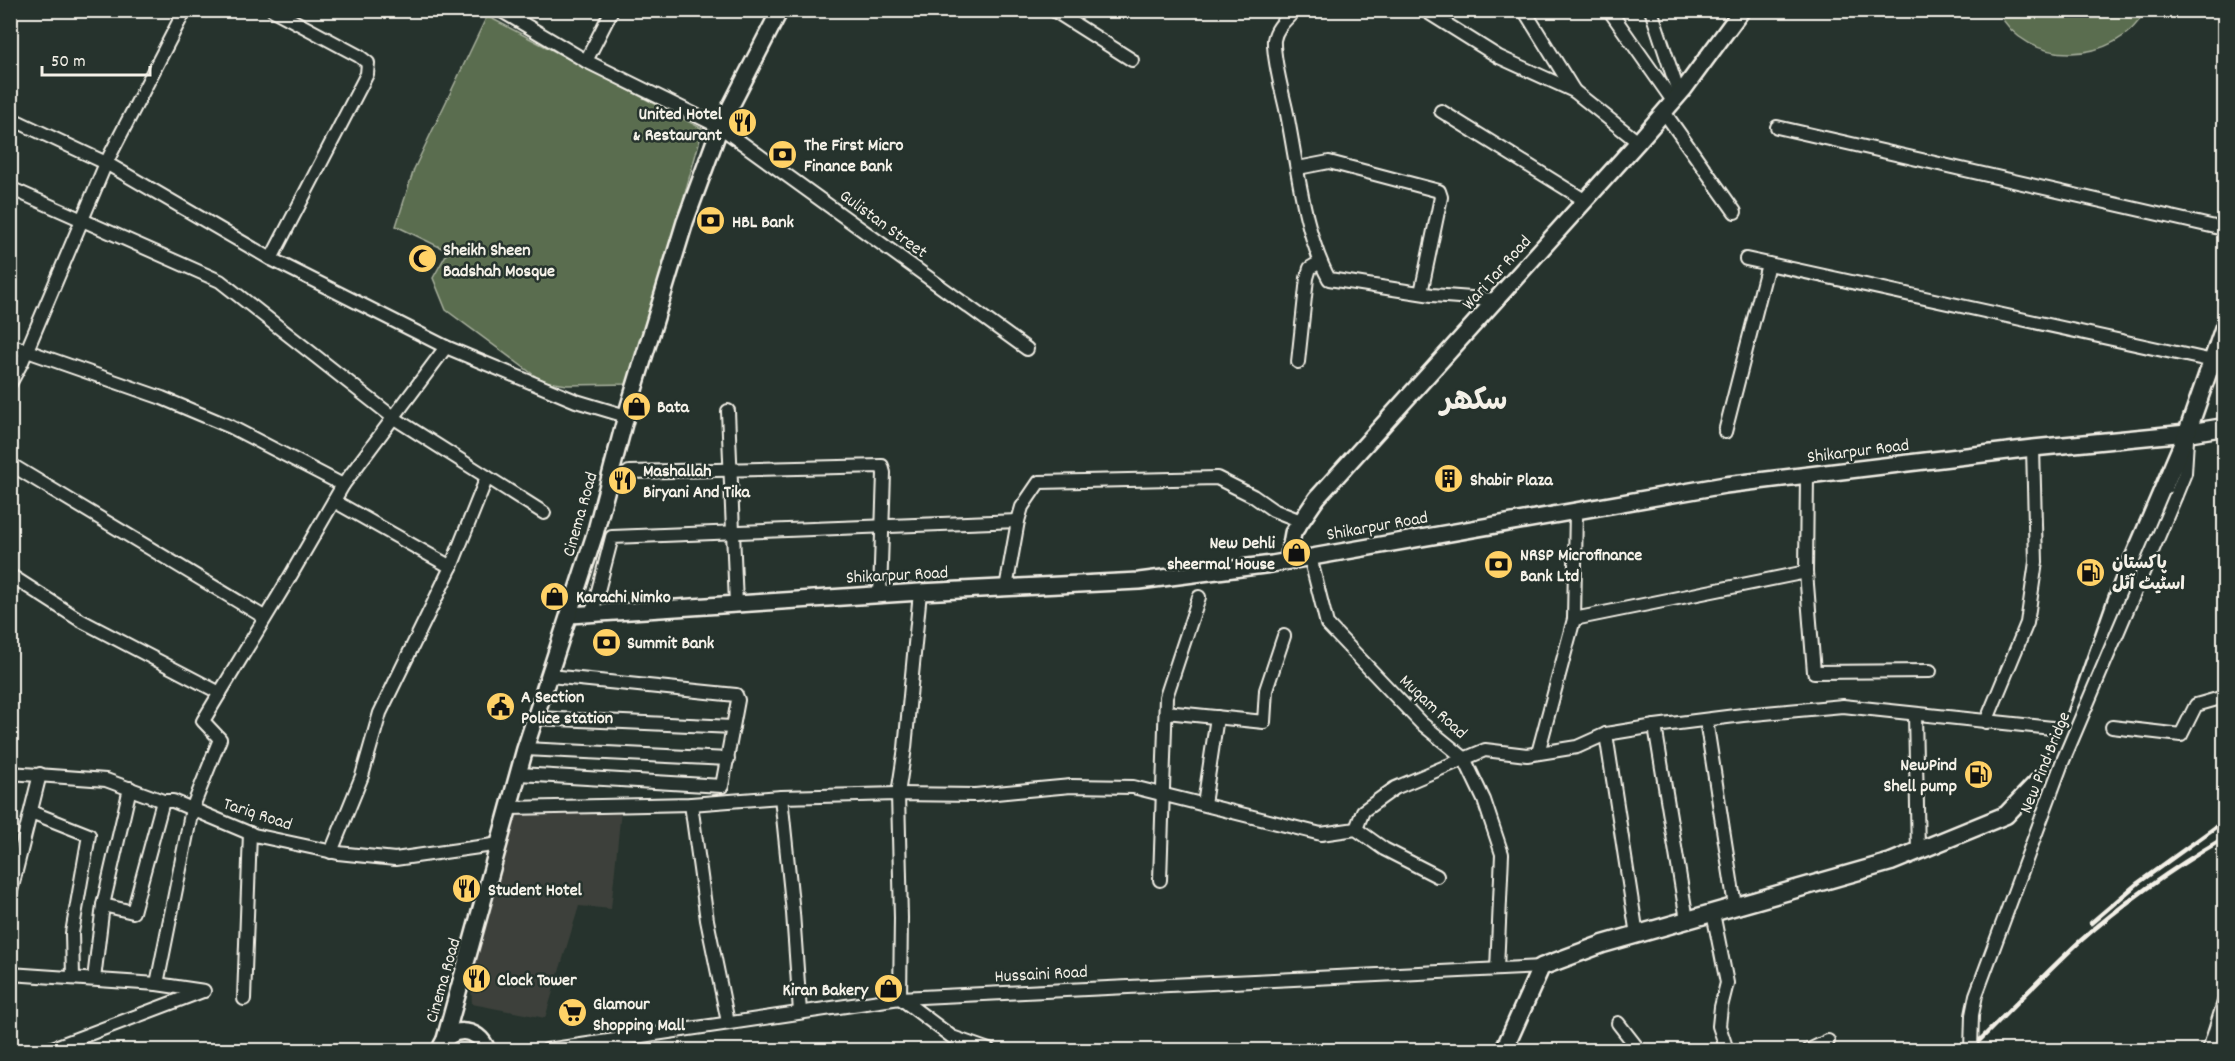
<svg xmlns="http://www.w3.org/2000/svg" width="2235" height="1061" font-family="Dekko,'Playpen Sans Arabic',sans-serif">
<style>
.built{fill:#3c413a}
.green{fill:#5a6d50;stroke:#a7af9c;stroke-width:1.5}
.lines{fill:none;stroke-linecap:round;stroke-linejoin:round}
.minor-casing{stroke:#f4f1e8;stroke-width:16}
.tertiary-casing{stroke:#f4f1e8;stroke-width:20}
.secondary-casing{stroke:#f4f1e8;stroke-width:21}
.minor{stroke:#26332d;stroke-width:12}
.tertiary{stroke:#26332d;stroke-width:15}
.secondary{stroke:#26332d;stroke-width:16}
.rail{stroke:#f4f1e8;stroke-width:4.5}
.minor-bridge-casing{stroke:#f4f1e8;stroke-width:16;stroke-linecap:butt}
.minor-bridge{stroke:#26332d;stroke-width:12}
.labels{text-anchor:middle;stroke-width:5;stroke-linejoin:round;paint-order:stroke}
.poi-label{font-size:18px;font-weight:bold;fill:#f4f1e8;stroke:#26332d;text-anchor:start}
.street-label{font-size:18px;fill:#f4f1e8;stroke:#26332d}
.town-label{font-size:30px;font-weight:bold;fill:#f4f1e8;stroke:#26332d}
</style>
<rect width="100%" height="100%" fill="#26332d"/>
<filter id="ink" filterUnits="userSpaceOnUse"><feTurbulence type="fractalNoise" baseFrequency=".0167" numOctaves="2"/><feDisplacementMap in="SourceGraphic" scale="12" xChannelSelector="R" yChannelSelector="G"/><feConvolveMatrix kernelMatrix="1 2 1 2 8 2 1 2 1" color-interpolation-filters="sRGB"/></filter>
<g filter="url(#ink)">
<path class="built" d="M518,807L621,810L611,909L579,906L545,1018L472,1004L470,966L479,930Z"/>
<g class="green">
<path d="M1998,11H2145C2117,65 2026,69 1998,11Z"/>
<path d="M487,16L703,129L631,384L567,385L542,381L446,310L433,278L448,251L396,226L414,169Z"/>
</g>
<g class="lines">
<defs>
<g id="minor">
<path d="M500,10L586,61L720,127L1027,349"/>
<path d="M1053,10L1132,60"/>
<path d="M1295,10C1287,19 1276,27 1274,40C1273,58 1282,91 1286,109C1297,162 1303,231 1329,279L1432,295L1498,300"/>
<path d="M1424,10L1499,57L1574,91L1638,142"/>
<path d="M1524,10L1574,91"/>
<path d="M1609,10L1673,101"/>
<path d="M1651,10L1679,94"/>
<path d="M586,61L612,10"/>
<path d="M1441,111L1586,201"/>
<path d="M1664,112L1735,212"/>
<path d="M10,118L106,163L271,259L446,347L576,401L626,416"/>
<path d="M1777,127L2224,229"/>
<path d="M1298,168L1329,162L1439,191L1441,197L1421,293"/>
<path d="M10,188L220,281L394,418L544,513"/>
<path d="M271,259L367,74L368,63L359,56L273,10"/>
<path d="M1746,259L2213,361"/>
<path d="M10,345L162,398L231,427L343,485"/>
<path d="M1298,362L1307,278L1310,268L1320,262"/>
<path d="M10,384L22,362L106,163L185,10"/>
<path d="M728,411L736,604"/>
<path d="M1725,432L1768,264"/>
<path d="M10,464L264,617"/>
<path d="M629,472L882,466L884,473L880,595"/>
<path d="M2176,495L2185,473L2187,440"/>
<path d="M334,501L451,567"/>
<path d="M1310,557L1327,624L1421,723L1464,758L1484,800L1502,854L1497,969"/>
<path d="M1806,572L1814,672L1930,671"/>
<path d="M10,575L80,620L220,693"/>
<path d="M1006,588L1018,521L1022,507L1039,482L1217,478L1253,496L1273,510L1301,521"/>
<path d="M920,592L905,748L898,794L901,918L900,998L952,1037L989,1050"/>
<path d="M592,614L612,537L1018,521"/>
<path d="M1574,619L1806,572L1807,475"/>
<path d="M1166,712L1264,722L1266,690L1284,636"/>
<path d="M1915,715L1918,851"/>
<path d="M536,718L733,727"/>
<path d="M1706,720L1735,906"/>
<path d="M1986,722L2027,623L2036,562L2033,448"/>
<path d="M1655,726L1687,920"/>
<path d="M2112,727L2181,735L2196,705L2224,697"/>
<path d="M1606,734L1637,935"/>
<path d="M525,749L728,759"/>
<path d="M1538,753L1574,619L1576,510"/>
<path d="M10,773L106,780L163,801H173L254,835L338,853L395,859L500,844"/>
<path d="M519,774L722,786L738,700L736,695L550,676"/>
<path d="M781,797L793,913L800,1012"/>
<path d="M691,804L707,920L728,1022"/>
<path d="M1204,804L1217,717"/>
<path d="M510,808L691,804L781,797L898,794L975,795L1071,786L1133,787L1321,834L1356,829L1384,849L1437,876"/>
<path d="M31,812L89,835L72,933L73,977"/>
<path d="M1356,829L1363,811L1395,788L1485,750L1527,755L1577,747L1606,734L1655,726L1743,715L1843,706L2071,730"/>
<path d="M331,852L362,776L380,713L451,567L487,477"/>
<path d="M1160,880L1166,697L1199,597"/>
<path d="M10,895L40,774"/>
<path d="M103,905L133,912L163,801"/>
<path d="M1713,913L1727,983L1721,1007L1719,1026L1727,1050"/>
<path d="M10,974L157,984L204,991"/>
<path d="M94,979L103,905L130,788"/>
<path d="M157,984L192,809L220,739L203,721L288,580L343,485L446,347"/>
<path d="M244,999L250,833"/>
<path d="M1618,1023L1639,1050"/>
<path d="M47,1050L203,991"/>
<path d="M547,1050L900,998L1541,967"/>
<path d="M1809,1050L1828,1041"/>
<path d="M2209,1050L2224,1002"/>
</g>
<g id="tertiary">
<path d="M1288,561L1293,533L1317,498L1638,142L1684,89L1742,10"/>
<path d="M570,615L920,592L1139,581L1272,564L1725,485L2033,448L2187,433"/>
<path d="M445,1039L525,749L595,534L626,416L685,222L720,127L780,10"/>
<path d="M440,1050C447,1025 479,1026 487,1050"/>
</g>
<g id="secondary">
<path d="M2187,433L2224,427"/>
<path d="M1504,1050L1541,967L1603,944L1891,862L2006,815L2046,773L2071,730L2122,585L2187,433L2224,327"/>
</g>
</defs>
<use href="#minor" class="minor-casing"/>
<use href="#tertiary" class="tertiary-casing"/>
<use href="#secondary" class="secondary-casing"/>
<use href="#minor" class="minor"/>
<use href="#tertiary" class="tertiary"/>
<use href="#secondary" class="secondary"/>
<g class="rail">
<path d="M2091,923L2138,883L2224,821"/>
<path d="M1970,1050C2006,1014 2041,978 2078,943C2122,904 2173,868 2224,838"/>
</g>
<defs>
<path id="minor-bridge" d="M1971,1050L1972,1015L1976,995L2062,763L2176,495"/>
</defs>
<use href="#minor-bridge" class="minor-bridge-casing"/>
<use href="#minor-bridge" class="minor-bridge"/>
</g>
</g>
<defs>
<symbol id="restaurant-disc" viewBox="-11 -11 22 22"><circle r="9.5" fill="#ffd166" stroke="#26332d"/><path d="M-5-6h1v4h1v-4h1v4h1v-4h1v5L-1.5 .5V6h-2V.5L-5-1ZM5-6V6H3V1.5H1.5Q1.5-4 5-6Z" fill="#111"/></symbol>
<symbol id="bank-disc" viewBox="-11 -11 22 22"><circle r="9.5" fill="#ffd166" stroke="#26332d"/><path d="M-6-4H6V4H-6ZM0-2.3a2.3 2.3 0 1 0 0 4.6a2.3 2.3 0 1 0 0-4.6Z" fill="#111"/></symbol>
<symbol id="mosque-disc" viewBox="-11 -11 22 22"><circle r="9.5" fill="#ffd166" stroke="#26332d"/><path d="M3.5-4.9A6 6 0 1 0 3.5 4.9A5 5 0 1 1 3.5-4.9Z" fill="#111"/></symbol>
<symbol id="shop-disc" viewBox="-11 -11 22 22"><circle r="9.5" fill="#ffd166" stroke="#26332d"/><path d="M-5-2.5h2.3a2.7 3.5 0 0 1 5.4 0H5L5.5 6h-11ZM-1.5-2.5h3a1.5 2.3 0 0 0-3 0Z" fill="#111"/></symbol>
<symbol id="building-disc" viewBox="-11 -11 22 22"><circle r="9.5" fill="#ffd166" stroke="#26332d"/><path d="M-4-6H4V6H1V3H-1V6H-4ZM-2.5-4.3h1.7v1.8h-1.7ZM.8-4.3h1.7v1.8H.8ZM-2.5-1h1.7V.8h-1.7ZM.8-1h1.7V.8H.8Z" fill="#111"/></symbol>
<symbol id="fuel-disc" viewBox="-11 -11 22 22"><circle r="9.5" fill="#ffd166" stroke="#26332d"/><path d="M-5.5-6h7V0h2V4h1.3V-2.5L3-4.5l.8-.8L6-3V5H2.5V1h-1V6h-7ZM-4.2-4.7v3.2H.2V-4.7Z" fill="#111"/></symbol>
<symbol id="civic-disc" viewBox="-11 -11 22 22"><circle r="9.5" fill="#ffd166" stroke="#26332d"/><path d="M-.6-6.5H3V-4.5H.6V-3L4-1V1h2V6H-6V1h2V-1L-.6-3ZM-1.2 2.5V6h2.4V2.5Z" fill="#111"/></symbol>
<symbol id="supermarket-disc" viewBox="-11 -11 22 22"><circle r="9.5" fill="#ffd166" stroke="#26332d"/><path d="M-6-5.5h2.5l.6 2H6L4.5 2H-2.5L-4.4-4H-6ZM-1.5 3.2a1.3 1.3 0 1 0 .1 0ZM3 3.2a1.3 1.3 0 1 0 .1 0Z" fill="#111"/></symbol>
</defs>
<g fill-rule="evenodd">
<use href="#restaurant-disc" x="726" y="106" width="33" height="33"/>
<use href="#bank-disc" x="766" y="138" width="33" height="33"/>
<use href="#bank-disc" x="694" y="204" width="33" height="33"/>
<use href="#mosque-disc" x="406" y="242" width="33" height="33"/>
<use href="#shop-disc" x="620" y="390" width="33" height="33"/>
<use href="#building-disc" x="1432" y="462" width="33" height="33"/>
<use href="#restaurant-disc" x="606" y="464" width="33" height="33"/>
<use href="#shop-disc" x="1280" y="536" width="33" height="33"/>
<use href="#bank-disc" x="1482" y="548" width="33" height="33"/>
<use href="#fuel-disc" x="2074" y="556" width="33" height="33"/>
<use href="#shop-disc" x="538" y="580" width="33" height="33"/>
<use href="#bank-disc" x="590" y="626" width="33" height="33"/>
<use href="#civic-disc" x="484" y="690" width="33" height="33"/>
<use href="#fuel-disc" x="1962" y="758" width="33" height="33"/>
<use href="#restaurant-disc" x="450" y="872" width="33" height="33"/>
<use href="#restaurant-disc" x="460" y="962" width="33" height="33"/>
<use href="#shop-disc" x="872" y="972" width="33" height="33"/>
<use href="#supermarket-disc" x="556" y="996" width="33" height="33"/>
</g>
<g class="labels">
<g class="poi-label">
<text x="722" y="119" text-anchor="end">United Hotel<tspan x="722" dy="21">&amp; Restaurant</tspan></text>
<text x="804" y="150">The First Micro<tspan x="804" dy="21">Finance Bank</tspan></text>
<text x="732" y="227">HBL Bank</text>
<text x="443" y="255">Sheikh Sheen<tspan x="443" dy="21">Badshah Mosque</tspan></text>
<text x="657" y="412">Bata</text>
<text x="643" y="476">Mashallah<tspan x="643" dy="21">Biryani And Tika</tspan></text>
<text x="1470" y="485">Shabir Plaza</text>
<text x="1275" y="548" text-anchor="end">New Dehli<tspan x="1275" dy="21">sheermal House</tspan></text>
<text x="1520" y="560">NRSP Microfinance<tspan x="1520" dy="21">Bank Ltd</tspan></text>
<text x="2112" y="568">پاکستان<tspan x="2112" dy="21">اسٹیٹ آئل</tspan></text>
<text x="576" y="602">Karachi Nimko</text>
<text x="627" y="648">Summit Bank</text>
<text x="521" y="702">A Section<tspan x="521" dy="21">Police station</tspan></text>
<text x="1957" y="770" text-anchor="end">NewPind<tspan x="1957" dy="21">Shell pump</tspan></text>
<text x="488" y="895">Student Hotel</text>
<text x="497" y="985">Clock Tower</text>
<text x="868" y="995" text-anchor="end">Kiran Bakery</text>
<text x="593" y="1009">Glamour<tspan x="593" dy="21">Shopping Mall</tspan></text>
</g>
<g class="street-label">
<text transform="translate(884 223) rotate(36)" y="6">Gulistan Street</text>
<text transform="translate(1496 272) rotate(-48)" y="6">Wari Tar Road</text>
<text transform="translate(1858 450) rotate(-7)" y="6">Shikarpur Road</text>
<text transform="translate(579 514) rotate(-74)" y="6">Cinema Road</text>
<text transform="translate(1377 525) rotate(-10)" y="6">Shikarpur Road</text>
<text transform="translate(897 574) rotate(-3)" y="6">Shikarpur Road</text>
<text transform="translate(1434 706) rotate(43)" y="6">Muqam Road</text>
<text transform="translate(2044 762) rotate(-68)" y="6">New Pind Bridge</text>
<text transform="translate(258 813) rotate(18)" y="6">Tariq Road</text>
<text transform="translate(1041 973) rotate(-3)" y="6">Hussaini Road</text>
<text transform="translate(442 980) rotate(-74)" y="6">Cinema Road</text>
</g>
<g class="town-label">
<text x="1474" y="409">سکھر</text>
</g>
</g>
<rect width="2235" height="1061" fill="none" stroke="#26332d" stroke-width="36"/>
<rect x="18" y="18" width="2199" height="1025" fill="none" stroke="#f4f1e8" stroke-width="2" filter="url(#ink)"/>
<path d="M42 66v9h108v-9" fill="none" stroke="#f4f1e8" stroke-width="3"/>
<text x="51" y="66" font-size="18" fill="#f4f1e8" stroke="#26332d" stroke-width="4.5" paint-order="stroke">50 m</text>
</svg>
